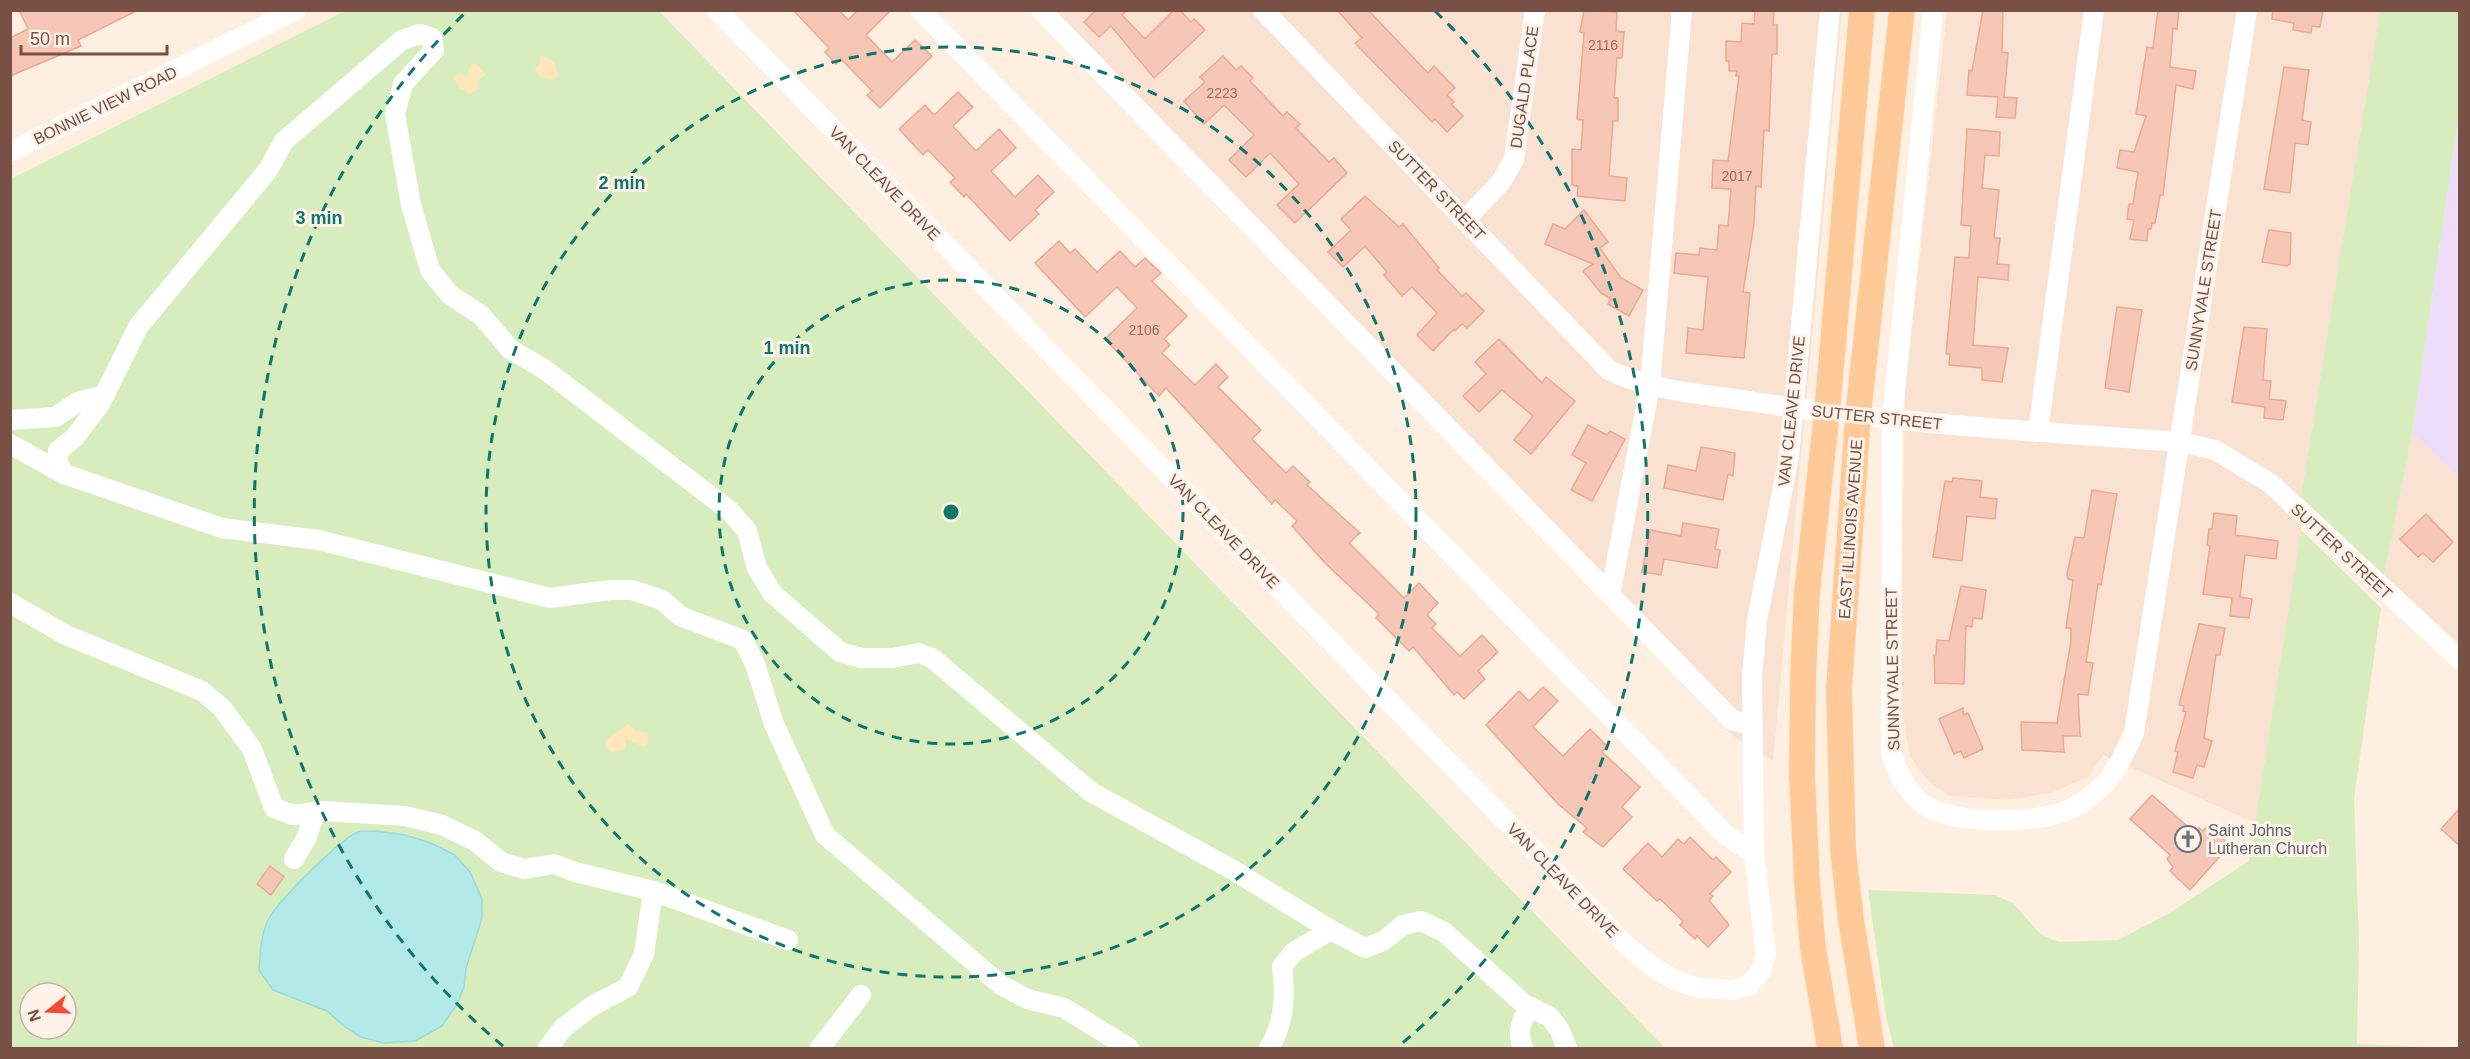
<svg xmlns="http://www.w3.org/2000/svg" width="2470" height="1059" font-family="Arial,sans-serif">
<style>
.residential{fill:#f9e2d1}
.education{fill:#ecdefa}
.green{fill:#d7edbe;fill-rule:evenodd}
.sand{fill:#ffe6ba}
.water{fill:#b4e9e9;stroke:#99dbdc;stroke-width:1.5}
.building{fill:#f6c7b6;stroke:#eaa995;stroke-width:1.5}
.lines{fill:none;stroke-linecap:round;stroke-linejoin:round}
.minor{stroke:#fff;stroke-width:20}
.major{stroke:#ffca97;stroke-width:26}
.ring{fill:none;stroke:#0f766e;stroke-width:3;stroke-dasharray:10 8}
.labels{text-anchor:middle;stroke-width:6;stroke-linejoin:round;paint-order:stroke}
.number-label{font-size:14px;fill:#986e61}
.street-label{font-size:16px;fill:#785045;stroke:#fff3e9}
.worship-label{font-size:16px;fill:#5b616d;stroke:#fff3e9;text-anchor:start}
.centre{fill:#0f766e;stroke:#fff3e9;stroke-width:3}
.ring-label{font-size:18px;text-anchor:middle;font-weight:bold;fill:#0f766e;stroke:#fff3e9;stroke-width:6;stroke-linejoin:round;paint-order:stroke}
</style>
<rect width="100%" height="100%" fill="#feefe1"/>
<g class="residential">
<path d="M1031,11H1842L1773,761L1734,737Z"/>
<path d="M1947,11H2380L2301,497V530L2255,823L2103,755L2088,777L2051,793L2007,800L1949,796L1929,782L1910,757L1900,700L1905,391Z"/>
<path d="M2412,433L2459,477V643L2384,575Z"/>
</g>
<path class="education" d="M2459,114V477L2412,433Z"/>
<g class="green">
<path d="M347,10L659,11L1665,1048H11V179ZM30,993H66V1029H30Z"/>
<path d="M2380,11H2460L2459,114L2412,433L2384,575L2301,497Z"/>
<path d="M2301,530L2381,608L2354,799L2359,944L2357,1044L2459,1048H1894L1886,1016L1868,890L1994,895L2013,903L2041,935L2059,942L2118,940L2168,914L2249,861Z"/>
</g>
<g class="sand">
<path d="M544,55L554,63L559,75L554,80C547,79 537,77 535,69L540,64V57Z"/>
<path d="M475,63L486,74L478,80V89L470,94L459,88L454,77L459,73L467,77L470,65Z"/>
<path d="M629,723L635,730L648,733L647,745L644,747L626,739L625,750L611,752L607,749V739Z"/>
</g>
<path class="water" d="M376,831L405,835L431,843L455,855L470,872L482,899V918L466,968L464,987L457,1004L442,1026L415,1041L384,1043L361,1037L345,1027L327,1011L273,990L259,970C260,953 261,935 268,920C277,902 340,839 358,832C363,830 371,832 376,831Z"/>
<g class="building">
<path d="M19,10H138L78,40L81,46L10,76V38L28,29Z"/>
<path d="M793,10H839L848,20L858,10H891L866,35L892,62L915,40L932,56L880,108L867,95L872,91L841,59L836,64L825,52L829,48Z"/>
<path d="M1096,10H1127L1122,15L1145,39L1174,10H1180L1191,22L1194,19L1205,30L1154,78L1111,26L1099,37L1084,22Z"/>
<path d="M1337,10H1368L1428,73L1434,66L1455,88L1447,95L1454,102L1451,104L1463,116L1447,132L1435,119L1432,122L1355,43L1362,38Z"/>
<path d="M1584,10L1617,12L1616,31L1624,32L1622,58H1617L1614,98H1618V121H1613L1609,176L1627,178L1625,201L1577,196L1578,186L1572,185V149L1581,150L1583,120L1577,119L1584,33L1580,32Z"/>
<path d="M1755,10H1774L1773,25H1777V54H1772L1769,131L1764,130L1761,187L1756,186L1754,224L1743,292L1750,293L1744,358L1686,353L1688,328L1703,330L1708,277L1674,273L1676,253L1699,255L1700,248L1717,250L1719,225L1728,226L1731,189L1712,188L1713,160L1728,161L1739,76H1736L1737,71H1729V61H1726V41L1741,42L1742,23L1754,24Z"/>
<path d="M1983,10H2003L2002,52L2008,53L2004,97L2017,98L2015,118L1996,117L1998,97L1967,95L1969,70L1972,71Z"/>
<path d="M2158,10H2179L2177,29L2173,28L2170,67L2196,71L2193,89L2176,85L2163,195H2160L2155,223H2152L2151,229H2148L2147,241L2130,239L2134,220L2127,219L2129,204H2133L2138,172L2117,168L2120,150L2134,152L2146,116L2136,114L2147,47L2153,48Z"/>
<path d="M2273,10H2323L2320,27L2312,26L2311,33L2293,30L2294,23L2272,19Z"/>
<path d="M1223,56L1236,70L1241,66L1253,78L1250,81L1283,116L1287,112L1300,124L1296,128L1329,162L1334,158L1347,173L1295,223L1277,205L1299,184L1270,153L1246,177L1229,160L1254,135L1224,105L1204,124L1184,101L1205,82L1200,77Z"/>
<path d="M2284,67L2309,70L2302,120L2311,122L2308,145L2295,143L2290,193L2264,189Z"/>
<path d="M958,92L973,107L953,126L976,151L999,129L1016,148L991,171L1015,197L1038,175L1054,192L1035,210L1039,214L1010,241L966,194L964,197L950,182L955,178L928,150L923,155L899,129L925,105L934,115Z"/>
<path d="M1967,129L2000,132L1999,156L1985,155L1982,188L1999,190L1994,238H2000L1997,264L2009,265L2008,280L1978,277L1973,345L2008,348L2002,382L1982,380V368L1949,365L1950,354H1946L1955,257L1969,258L1971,226L1961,225Z"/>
<path d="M1365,196L1399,227L1403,224L1439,268L1437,270L1462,296L1466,293L1484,311L1467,328L1462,324L1455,331L1454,329L1433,351L1417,335L1437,313L1412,287L1402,296L1384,275L1387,272L1365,246L1343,267L1328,252L1351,230L1341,219Z"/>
<path d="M1584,210L1608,242L1600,248L1621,278L1643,290L1629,316L1608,304L1611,299L1601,293L1583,271L1593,264L1545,244L1553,224L1565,229Z"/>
<path d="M2269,230L2291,233L2290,264L2287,266L2262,262Z"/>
<path d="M1059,241L1070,253L1075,249L1097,272L1120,251L1135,267L1145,258L1161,273L1152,281L1187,316L1164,339L1170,345L1162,353L1195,385L1216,364L1228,377L1218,387L1261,430L1252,439L1286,473L1293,466L1310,482L1307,485L1360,533L1349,543L1404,598L1419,583L1438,603L1427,615L1436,624L1432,628L1460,656L1482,635L1498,652L1478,671L1485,679L1464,699L1457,692L1454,695L1413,647L1409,651L1376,618L1379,614L1325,563L1292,526L1297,521L1275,500L1272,504L1166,388L1159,396L1105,339L1137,308L1117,287L1085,317L1035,263Z"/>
<path d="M2117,307L2142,310L2129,392L2105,388Z"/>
<path d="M2244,327L2267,329L2263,380L2271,381L2269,399L2286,401L2283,420L2264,418L2265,407L2232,402Z"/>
<path d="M1499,339L1542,383L1546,377L1575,401L1531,454L1514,440L1533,416L1502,390L1479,412L1463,396L1486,374L1475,362Z"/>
<path d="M1588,425L1607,435L1610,431L1625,439L1592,501L1571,490L1586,463L1572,455Z"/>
<path d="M1701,447L1735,453L1733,476L1728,474L1723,500L1664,488L1668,465L1696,471Z"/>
<path d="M1953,478L1982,481L1980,497L1997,499L1995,519L1967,516L1962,561L1933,557L1945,481L1952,482Z"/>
<path d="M2092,490L2117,494L2101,585L2098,584L2086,662L2093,663L2088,695L2078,694L2080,736H2063L2064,752L2022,750L2021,722L2057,723L2071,641V628H2066L2073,580L2068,579L2067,574L2075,537L2084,538Z"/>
<path d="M2214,513L2237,516L2235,535L2278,541L2276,559L2245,555L2240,597L2252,599L2249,618L2230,616L2232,598L2203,594L2210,546L2207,545L2209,529H2212Z"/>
<path d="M2426,514L2453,542L2433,562L2423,553L2418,557L2400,539Z"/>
<path d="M1683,523L1719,529L1715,549L1720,550L1717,568L1664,559L1661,575L1642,572L1650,530L1681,536Z"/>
<path d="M1961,586L1986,590L1982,619L1973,618L1972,627L1966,626L1964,684L1935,683L1934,655H1936L1937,640L1949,641Z"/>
<path d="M2199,624L2225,628L2220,655H2216L2204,738L2212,741L2204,767L2197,765L2193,778L2173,772L2178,752L2175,751L2186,712L2183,711L2184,706L2179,705Z"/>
<path d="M1543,687L1558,701L1533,727L1563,756L1590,729L1607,746L1602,752L1640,787L1622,807L1632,817L1603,847L1583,832L1587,828L1558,804L1486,725L1519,691L1529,701Z"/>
<path d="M1963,708V715L1968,713L1983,749L1964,758L1961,751L1954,754L1939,719Z"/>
<path d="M2152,795L2195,833L2199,828L2203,831L2208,825L2230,845L2190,890L2170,871L2173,867L2167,859L2170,855L2130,819Z"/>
<path d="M2460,808V846L2441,829Z"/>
<path d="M1690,837L1713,860L1716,857L1731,872L1710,894L1713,896L1709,900L1729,925L1708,947L1697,936L1695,939L1680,925L1683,921L1660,899L1657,901L1623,869L1648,843L1662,857L1678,839L1684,844Z"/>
<path d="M270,866L284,877L271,895L257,884Z"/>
</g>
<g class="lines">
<g class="minor">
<path d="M717,10L1627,946L1658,971L1678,981L1699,988L1732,990L1749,985L1761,971L1766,954L1754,854L1752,676L1757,621L1789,456L1830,10"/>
<path d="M920,10L1726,835L1754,854"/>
<path d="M1041,10L1732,720L1751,725"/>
<path d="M1263,10L1609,370C1654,392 1706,394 1755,402C1896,423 2038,432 2180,442L2215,450L2270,483L2460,660"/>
<path d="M1933,10L1892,420L1891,753C1898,773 1905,790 1922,803C1948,825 2035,824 2066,811C2076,807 2089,798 2097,791C2115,777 2124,753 2134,733L2247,10"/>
<path d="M10,152L296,10"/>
<path d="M1466,219L1501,182L1514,159L1535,10"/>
<path d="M10,420L55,417L78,402L105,395"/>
<path d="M2038,432L2094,10"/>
<path d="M10,444L64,474"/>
<path d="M1610,595L1650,386L1682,10"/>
<path d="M10,603L66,635L202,691L222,708L252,749L274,808L293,815L323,811L405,816L442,825L475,841L501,862L524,869L554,864L575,872L653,891"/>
<path d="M294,859L306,839L315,812"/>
<path d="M1331,930L1365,948L1383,941L1403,925L1421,921L1444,932L1524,1004L1550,1017L1559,1029L1567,1048"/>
<path d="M548,1048L563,1028L592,1006L628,987L644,954L653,891L788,940"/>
<path d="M820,1048L861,995"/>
<path d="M1129,1048L1064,1008L1027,999L1001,985L825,835L774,724L755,664L743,640L680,616L662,600L632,590H610L550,598L319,540L222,528L64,474L58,463V451L75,437L100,404L138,327L268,170L284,141L402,40L420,34L432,38L434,50L403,84L395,114L411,205L430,270L450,295L481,315L510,349L544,369L730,511L747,531L757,568L772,593L840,652L862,658H892L919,653L932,658L1091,792L1233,870L1331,930L1294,952L1282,967C1286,995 1285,1023 1269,1048"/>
<path d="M1523,1048C1517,1033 1520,1020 1531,1007"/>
</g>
<g class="major">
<path d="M1830,1048L1813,948L1807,883L1802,775L1803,678L1807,592L1827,412L1862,10"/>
<path d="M1872,1048L1851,920L1843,850L1839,689L1858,416L1902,10"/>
</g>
</g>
<g class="ring">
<circle cx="951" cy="512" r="232"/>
<circle cx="951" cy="512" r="465"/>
<path d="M503 1046A697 697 0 0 1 467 11M1435 11A697 697 0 0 1 1399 1046"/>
</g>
<defs>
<symbol id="church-ring" viewBox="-11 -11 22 22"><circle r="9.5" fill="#fff3e9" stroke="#6b7280" stroke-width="1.5"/><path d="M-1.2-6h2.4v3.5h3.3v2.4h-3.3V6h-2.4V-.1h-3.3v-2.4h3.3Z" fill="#6b7280"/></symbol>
</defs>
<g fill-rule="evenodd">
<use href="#church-ring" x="2173" y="824" width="30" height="30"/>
</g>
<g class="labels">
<g class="number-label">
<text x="1603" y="50">2116</text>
<text x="1222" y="98">2223</text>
<text x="1737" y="181">2017</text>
<text x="1144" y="335">2106</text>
</g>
<g class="street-label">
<text transform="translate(1524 87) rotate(-82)" y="6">DUGALD PLACE</text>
<text transform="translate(105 105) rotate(-26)" y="6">BONNIE VIEW ROAD</text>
<text transform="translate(885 183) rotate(46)" y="6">VAN CLEAVE DRIVE</text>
<text transform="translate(1437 190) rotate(46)" y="6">SUTTER STREET</text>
<text transform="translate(2203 290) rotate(-81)" y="6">SUNNYVALE STREET</text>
<text transform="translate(1791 411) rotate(-84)" y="6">VAN CLEAVE DRIVE</text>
<text transform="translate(1877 417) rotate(6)" y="6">SUTTER STREET</text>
<text transform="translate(1850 529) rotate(-86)" y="6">EAST ILLINOIS AVENUE</text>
<text transform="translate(1224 531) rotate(46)" y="6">VAN CLEAVE DRIVE</text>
<text transform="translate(2342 551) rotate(43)" y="6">SUTTER STREET</text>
<text transform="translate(1892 669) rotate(-91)" y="6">SUNNYVALE STREET</text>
<text transform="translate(1563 880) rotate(46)" y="6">VAN CLEAVE DRIVE</text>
</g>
<g class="worship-label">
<text x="2208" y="836">Saint Johns<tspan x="2208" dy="18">Lutheran Church</tspan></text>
</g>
</g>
<circle cx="951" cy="512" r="9" class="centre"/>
<g class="ring-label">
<text x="622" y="189">2 min</text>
<text x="319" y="224">3 min</text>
<text x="787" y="354">1 min</text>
</g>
<rect width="2470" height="1059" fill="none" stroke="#785045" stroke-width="24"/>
<g transform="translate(48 1011) rotate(252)"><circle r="28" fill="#fff3e9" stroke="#c9b2a7" stroke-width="1.5"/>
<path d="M0-4.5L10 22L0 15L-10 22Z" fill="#f44a3a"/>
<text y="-9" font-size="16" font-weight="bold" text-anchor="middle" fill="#785045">N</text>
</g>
<path d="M21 45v9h146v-9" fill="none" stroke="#785045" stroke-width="3"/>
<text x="30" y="45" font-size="18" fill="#785045" stroke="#fff3e9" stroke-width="4.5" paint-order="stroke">50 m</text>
</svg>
